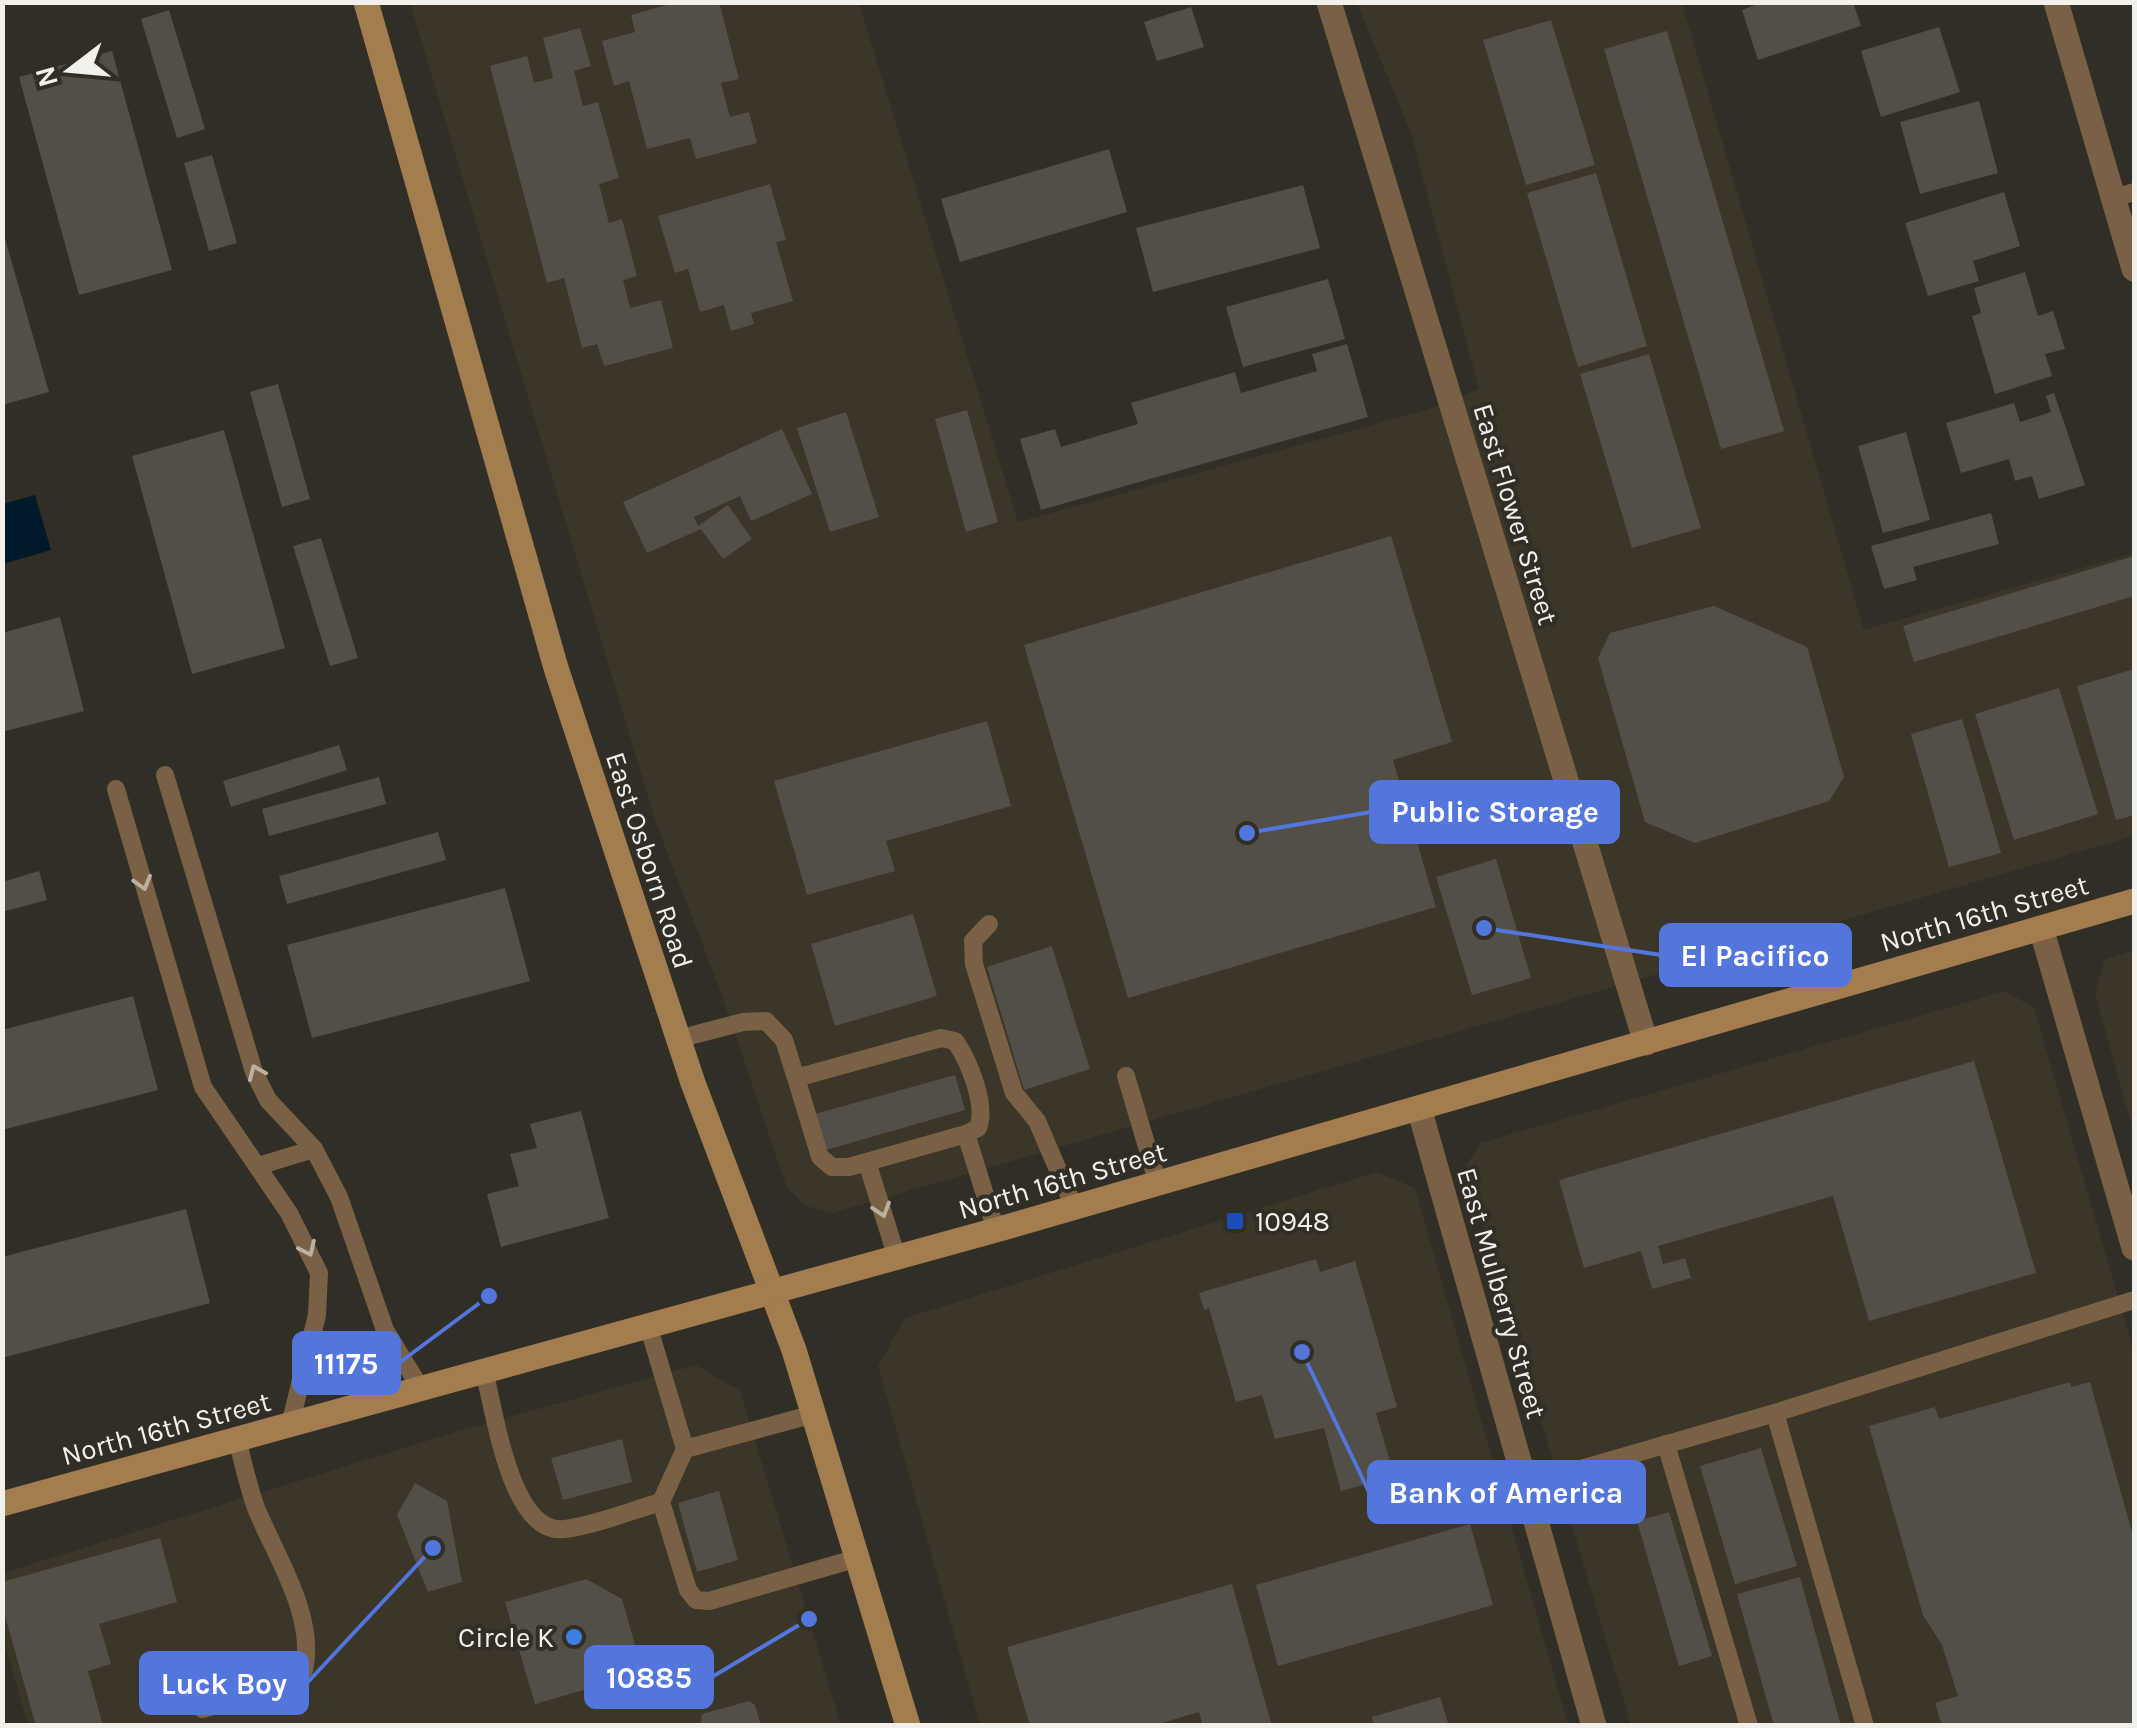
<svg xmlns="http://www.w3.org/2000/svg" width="2137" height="1728" font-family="Karla,sans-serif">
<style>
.built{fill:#3c3628}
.water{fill:#001a29}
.building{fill:#534f46}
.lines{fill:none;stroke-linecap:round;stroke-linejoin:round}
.lane{stroke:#796146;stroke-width:18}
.street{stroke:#796146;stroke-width:25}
.secondary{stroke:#a37c50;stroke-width:25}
.oneway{stroke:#bcb0a0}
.transit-dot{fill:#1a4fb4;stroke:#312e25;stroke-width:4}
.shop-dot{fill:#3f7fe0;stroke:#312e25;stroke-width:4}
.labels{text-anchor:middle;stroke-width:8;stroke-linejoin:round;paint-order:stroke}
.street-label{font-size:28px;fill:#f2f0ea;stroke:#312e25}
.poi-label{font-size:28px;fill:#f2f0ea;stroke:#312e25;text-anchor:start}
.leader{fill:none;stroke:#5276dc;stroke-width:4}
.callout-dot{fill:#5276dc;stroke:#312e25;stroke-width:4}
.callout{fill:#5276dc;stroke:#5276dc;stroke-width:4}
.callout-label{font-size:30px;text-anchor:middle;font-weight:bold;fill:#fff}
</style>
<rect width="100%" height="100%" fill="#312e25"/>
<g class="built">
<path d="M410,3H859L1018,522L1423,411L1479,389L1411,133L1357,3H1682L1864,630L2134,553V836L832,1213L806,1206L787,1188L719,987L656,823Z"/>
<path d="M2134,950V1135L2095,993L2105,959Z"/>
<path d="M2005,991L2034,1008L2134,1352V1725H1631L1466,1166L1480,1143Z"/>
<path d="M1377,1172L1415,1188L1568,1725H980L878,1366L905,1318Z"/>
<path d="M696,1365L740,1391L841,1725H28L3,1638V1573L455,1432Z"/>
</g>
<path class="water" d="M35,495L51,550L3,564V504Z"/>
<g class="building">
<path d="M678,2H719L739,79L721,83L730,117L749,112L757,143L696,159L690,138L647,149L629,81L614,86L602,41L635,32L631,15Z"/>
<path d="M1763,2H1853L1861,26L1758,60L1742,10Z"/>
<path d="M1191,7L1204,47L1157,61L1144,22Z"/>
<path d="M169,10L205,129L177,138L141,19Z"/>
<path d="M1551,20L1595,165L1526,185L1483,40Z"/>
<path d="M1939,27L1960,92L1881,117L1861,51Z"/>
<path d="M580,28L591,66L574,71L583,106L598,102L619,178L599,184L609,223L622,219L637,276L623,280L630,308L661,300L673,348L604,366L597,344L582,348L564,278L547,283L490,66L527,56L534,83L553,78L543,38Z"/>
<path d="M1667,31L1784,431L1721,449L1604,49Z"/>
<path d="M112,51L172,270L79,295L19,77Z"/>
<path d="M1979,101L1998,173L1920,194L1900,122Z"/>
<path d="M1109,149L1127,212L960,262L941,199Z"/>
<path d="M212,155L237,243L209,251L184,163Z"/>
<path d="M1596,173L1647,346L1578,367L1527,193Z"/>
<path d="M770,184L786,240L776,242L793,301L751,313L754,324L731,331L724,305L700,312L688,269L675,273L658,216Z"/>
<path d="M1303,185L1320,248L1153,292L1136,228Z"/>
<path d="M2004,192L2020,246L1973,261L1979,281L1928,296L1905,223Z"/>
<path d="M2,228L49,392L2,405Z"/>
<path d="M2025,272L2038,316L2053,311L2065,349L2045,354L2052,376L1995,394L1972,316L1981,313L1974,288Z"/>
<path d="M1328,279L1345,339L1243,367L1226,307Z"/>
<path d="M1347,344L1368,417L1041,510L1020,439L1055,429L1061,447L1138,424L1131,403L1235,372L1241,393L1317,371L1312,354Z"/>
<path d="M1649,354L1701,528L1632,548L1580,374Z"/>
<path d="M278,384L310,499L282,507L250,392Z"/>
<path d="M2054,393L2085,485L2039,499L2032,476L2015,481L2009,459L1961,473L1946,423L2014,403L2020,422L2051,412L2046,396Z"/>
<path d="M967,410L998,522L966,532L935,419Z"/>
<path d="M846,412L879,517L830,532L797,428Z"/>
<path d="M782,429L812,494L751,521L740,496L694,517L698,526L728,505L752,539L723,559L701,529L647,553L623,502Z"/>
<path d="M224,430L285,648L192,674L132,456Z"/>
<path d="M1906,432L1930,520L1883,533L1858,446Z"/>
<path d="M1991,513L1999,544L1913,567L1917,580L1884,589L1871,546Z"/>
<path d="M1391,536L1452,742L1393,760L1436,907L1128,998L1024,645Z"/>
<path d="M321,538L358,658L330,666L293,546Z"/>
<path d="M2134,556V596L1914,662L1903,626Z"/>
<path d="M1714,606L1807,647L1844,777L1829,801L1695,843L1645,822L1598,658L1610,633Z"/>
<path d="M60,617L84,711L2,732V633Z"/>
<path d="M2134,669V815L2116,820L2077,686Z"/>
<path d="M2059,688L2098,814L2014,840L1975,714Z"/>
<path d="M1962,719L2001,853L1949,867L1911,734Z"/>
<path d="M987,721L1011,806L886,841L895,871L807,895L774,781Z"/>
<path d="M339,745L347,770L231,807L223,781Z"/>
<path d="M379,777L386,804L269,836L262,809Z"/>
<path d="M438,832L446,860L287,904L279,876Z"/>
<path d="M1496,859L1531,978L1472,995L1436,877Z"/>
<path d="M39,871L47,900L2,912V882Z"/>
<path d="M505,888L530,981L312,1038L287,945Z"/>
<path d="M913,914L937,996L835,1026L811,944Z"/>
<path d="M1052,946L1090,1069L1024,1090L987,967Z"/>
<path d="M133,996L158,1090L2,1130V1030Z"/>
<path d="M1974,1061L2036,1273L1869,1321L1833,1196L1658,1246L1663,1264L1685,1258L1691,1278L1652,1289L1641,1251L1584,1268L1559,1180Z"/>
<path d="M955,1075L965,1110L826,1150L815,1114Z"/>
<path d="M581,1111L609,1218L501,1247L487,1194L519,1186L510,1154L537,1148L530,1124Z"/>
<path d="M186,1209L210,1303L2,1358V1257Z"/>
<path d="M1316,1259L1320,1272L1355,1261L1397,1407L1376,1413L1394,1476L1341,1491L1324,1428L1275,1439L1262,1395L1236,1402L1209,1308L1204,1310L1199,1293Z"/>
<path d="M2070,1382L2071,1387L2090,1382L2134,1539V1726H1942L1935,1703L1958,1696L1942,1645L1923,1615L1869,1426L1935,1407L1939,1419Z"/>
<path d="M622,1439L632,1482L563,1500L551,1458Z"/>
<path d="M1761,1448L1797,1566L1735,1584L1700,1466Z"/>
<path d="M415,1483L447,1501L462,1582L428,1592L397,1515Z"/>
<path d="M719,1491L738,1560L697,1572L678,1503Z"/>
<path d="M1669,1512L1712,1656L1679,1666L1637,1521Z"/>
<path d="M1470,1524L1493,1605L1278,1666L1256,1585Z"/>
<path d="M160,1538L177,1602L99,1624L111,1664L88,1671L103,1726H36L2,1605V1582Z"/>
<path d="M1800,1577L1841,1726H1774L1737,1594Z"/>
<path d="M586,1579L622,1599L643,1673L535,1704L505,1602Z"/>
<path d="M1232,1584L1272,1726H1203L1199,1712L1152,1726H1030L1007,1647Z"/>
<path d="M1440,1697L1449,1726H1374L1372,1717Z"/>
<path d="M749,1701L755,1705L761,1726H700L702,1714Z"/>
</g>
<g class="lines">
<g class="lane">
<path d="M2114,198L2134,192"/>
<path d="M165,775L254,1072L268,1100L314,1149L339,1197L385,1330L421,1389"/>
<path d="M116,789L203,1087L289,1213L319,1273L317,1315L290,1425"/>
<path d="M989,924L973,941L974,964L1014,1093L1037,1121L1074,1207"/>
<path d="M678,1039L743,1022L766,1021L784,1040L796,1078L941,1038L955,1041C969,1061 987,1105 978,1128L966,1134L849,1167H832L820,1157L796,1078"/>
<path d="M1126,1076L1158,1184"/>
<path d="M966,1134L996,1230"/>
<path d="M867,1162L897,1258"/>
<path d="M258,1166L314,1149"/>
<path d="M648,1325L685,1449"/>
<path d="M484,1371C495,1411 510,1536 565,1529C596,1525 630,1511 661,1502"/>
<path d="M1775,1413L1865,1726"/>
<path d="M814,1414L685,1449L661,1502L688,1590L696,1600L709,1601L858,1558"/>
<path d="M1666,1444L1749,1726"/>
<path d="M1525,1485L1775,1413L2134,1300"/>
<path d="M202,1709L280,1688L304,1670C316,1616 276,1557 256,1508C248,1486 243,1462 237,1439"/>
</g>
<g class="street">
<path d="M1329,2L1646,1043"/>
<path d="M2056,2L2134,269"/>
<path d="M2041,928L2134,1248"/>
<path d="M1419,1108L1594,1726"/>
</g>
<g class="secondary">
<path d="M366,2L556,668L693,1083L794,1350L908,1726"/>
<path d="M2,1504L996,1230L2134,901"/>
</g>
</g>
<defs><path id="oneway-chevron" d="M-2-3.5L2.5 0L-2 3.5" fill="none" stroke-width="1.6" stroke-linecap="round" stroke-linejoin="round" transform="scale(2.5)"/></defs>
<g class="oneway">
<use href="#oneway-chevron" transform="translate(143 883) rotate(74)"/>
<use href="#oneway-chevron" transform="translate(256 1072) rotate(-113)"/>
<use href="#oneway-chevron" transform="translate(882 1210) rotate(73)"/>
<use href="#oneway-chevron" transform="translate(308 1249) rotate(65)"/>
</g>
<rect class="transit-dot" x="1225" y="1211" width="20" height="20" rx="5"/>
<circle class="shop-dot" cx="574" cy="1637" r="10"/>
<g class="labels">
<g class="street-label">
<text transform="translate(1516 514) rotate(73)" y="10">East Flower Street</text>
<text transform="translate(650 860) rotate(72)" y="10">East Osborn Road</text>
<text transform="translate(1984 913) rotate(-16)" y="10">North 16th Street</text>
<text transform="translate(1062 1180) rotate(-16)" y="10">North 16th Street</text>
<text transform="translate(1502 1293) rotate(74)" y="10">East Mulberry Street</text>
<text transform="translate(166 1428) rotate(-15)" y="10">North 16th Street</text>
</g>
<g class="poi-label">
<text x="1255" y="1231">10948</text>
<text x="554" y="1647" text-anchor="end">Circle K</text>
</g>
</g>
<path class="leader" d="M1247 833L1371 812M1484 928L1661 955M489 1296L399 1363M1302 1352L1369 1492M809 1619L712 1677M433 1548L307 1683"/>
<g class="callout-dot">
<circle cx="1247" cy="833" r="10"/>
<circle cx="1484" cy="928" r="10"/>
<circle cx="489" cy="1296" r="10"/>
<circle cx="1302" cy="1352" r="10"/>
<circle cx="809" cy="1619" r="10"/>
<circle cx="433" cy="1548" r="10"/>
</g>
<g class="callout">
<rect x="1371" y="782" width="247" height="60" rx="10"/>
<rect x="1661" y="925" width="189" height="60" rx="10"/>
<rect x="294" y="1333" width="105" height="60" rx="10"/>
<rect x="1369" y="1462" width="275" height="60" rx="10"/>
<rect x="586" y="1647" width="126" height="60" rx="10"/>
<rect x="141" y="1653" width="166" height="60" rx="10"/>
</g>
<g class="callout-label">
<text x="1495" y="822">Public Storage</text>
<text x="1755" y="966">El Pacifico</text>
<text x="346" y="1374">11175</text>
<text x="1506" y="1503">Bank of America</text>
<text x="649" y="1688">10885</text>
<text x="224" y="1694">Luck Boy</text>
</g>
<rect width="2137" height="1728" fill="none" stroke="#f2f0ea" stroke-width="10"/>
<g transform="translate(70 70) rotate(254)" stroke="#312e25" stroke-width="8" paint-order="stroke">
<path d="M0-8L18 38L0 25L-18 38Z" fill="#f2f0ea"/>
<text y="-15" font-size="28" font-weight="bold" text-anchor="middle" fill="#f2f0ea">N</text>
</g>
</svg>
